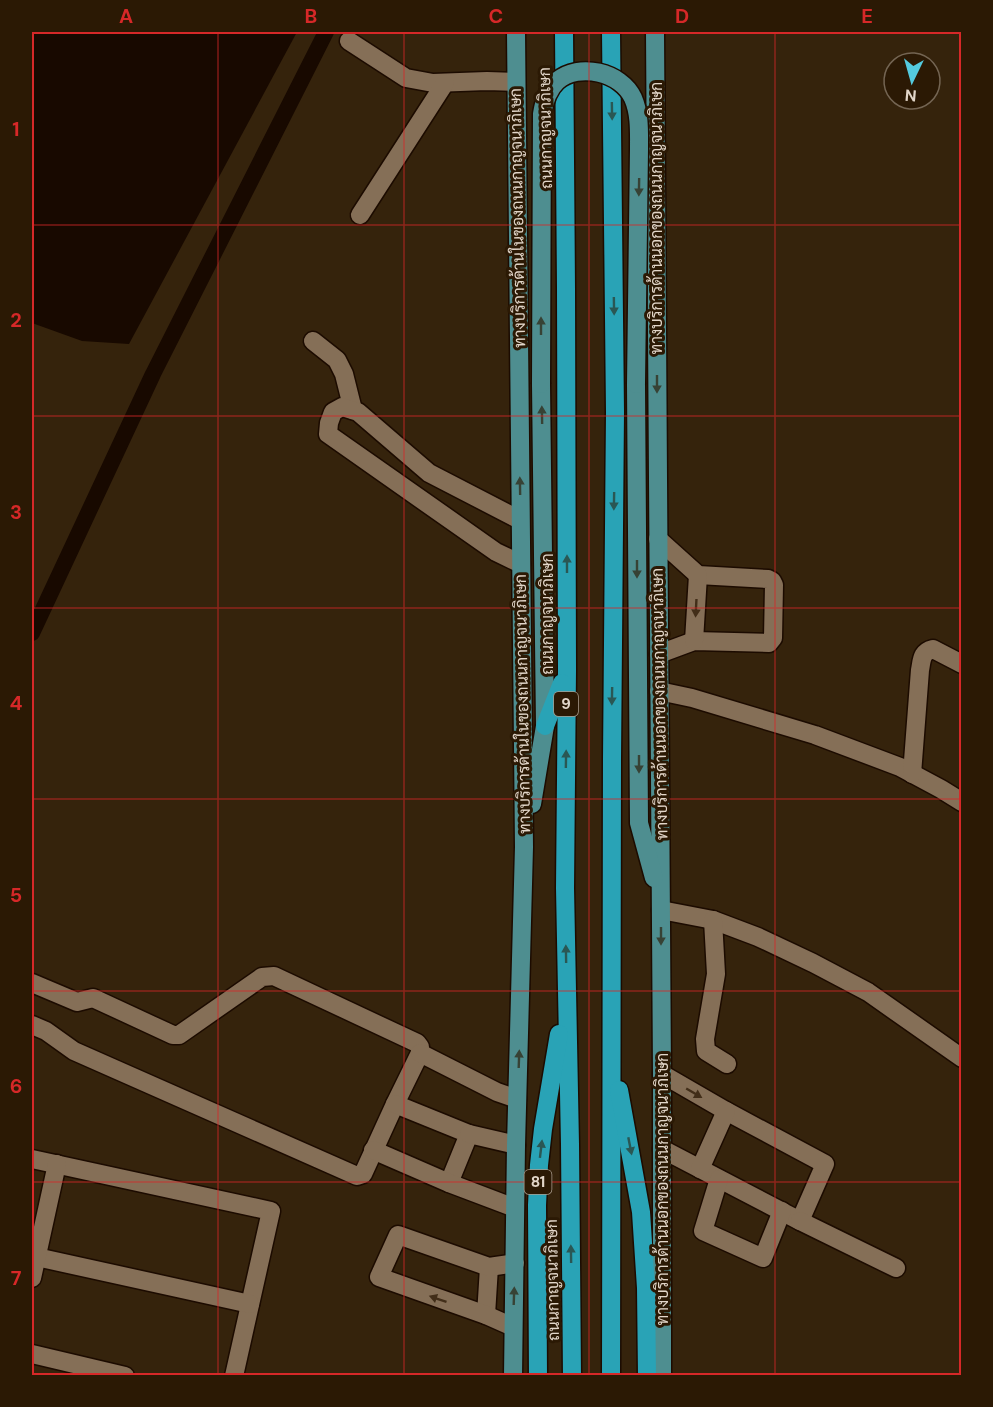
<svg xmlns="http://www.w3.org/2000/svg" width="993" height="1407" font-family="'DM Sans',Sarabun,sans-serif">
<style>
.water{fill:#180900}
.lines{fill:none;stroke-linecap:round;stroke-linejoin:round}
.canal{stroke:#180900;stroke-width:16}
.minor-casing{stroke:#1c0b00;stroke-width:21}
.major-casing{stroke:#1c0b00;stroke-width:21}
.highway-casing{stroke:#1c0b00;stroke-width:21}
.minor{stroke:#856f57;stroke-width:18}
.major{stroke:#4e8e90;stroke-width:18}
.highway{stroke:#29a3b6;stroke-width:18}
.major-bridge-casing{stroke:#1c0b00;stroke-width:21;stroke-linecap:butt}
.major-bridge{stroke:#4e8e90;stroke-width:18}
.oneway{fill:#2a5754}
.oneway2{fill:#374235}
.oneway3{fill:#422e19}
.grid{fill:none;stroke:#d62828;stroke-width:1.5;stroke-opacity:0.55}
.labels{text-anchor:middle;stroke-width:6;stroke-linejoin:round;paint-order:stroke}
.shield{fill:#2b1904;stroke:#ab9d8e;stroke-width:1.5}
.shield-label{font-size:15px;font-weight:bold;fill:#e2d6c9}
.street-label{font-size:16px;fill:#e2d6c9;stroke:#2b1904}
.neatline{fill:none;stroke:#d62828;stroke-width:2}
.grid-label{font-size:20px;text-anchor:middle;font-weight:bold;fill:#d62828}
</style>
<rect width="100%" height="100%" fill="#35230c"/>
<path class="water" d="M32,32H297L129,344L82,341L32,323Z"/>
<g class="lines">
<path class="canal" d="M32,633L153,374L326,32"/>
<defs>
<g id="minor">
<path d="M349,41L406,78L433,83L487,81L516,82"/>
<path d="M360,215L445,83"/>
<path d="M313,341L337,360L344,374L353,410"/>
<path d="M520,520L429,473L358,412L342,407L333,412L329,423L328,434L496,552L521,564"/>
<path d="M658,539L698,575L768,579L772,581L774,585L773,638L769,643L694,641L659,654"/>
<path d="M694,641L698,575"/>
<path d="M659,691L692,698L815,735L900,767L941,789L962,802"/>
<path d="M912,774L920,670C922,660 921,652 933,649L962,664"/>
<path d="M661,910L713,920L758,937L813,963L868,992L962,1058"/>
<path d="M713,920L716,974L705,1039L706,1051L727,1064"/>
<path d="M32,983L77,1002L93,998L173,1035H179L262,977L274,976L417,1043L420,1047V1053L395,1104L363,1174L357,1176L74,1051L46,1031L32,1025"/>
<path d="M420,1053L497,1092L517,1099"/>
<path d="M395,1104L469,1134L449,1183"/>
<path d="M469,1134L516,1145"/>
<path d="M662,1149L800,1221L825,1164L726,1111L662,1074"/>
<path d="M373,1150L449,1183L515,1208"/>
<path d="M32,1159L271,1211L234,1376"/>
<path d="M700,1169L726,1111"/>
<path d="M719,1179L703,1231L763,1258L782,1211"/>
<path d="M800,1221L896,1268"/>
<path d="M32,1256L250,1304"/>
<path d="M32,1278L57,1164"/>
<path d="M486,1315L489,1267"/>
<path d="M513,1327L486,1315L379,1277L398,1235L489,1267L515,1263"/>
<path d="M32,1354L125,1376"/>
</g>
<g id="major">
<path d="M655,32L662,1074V1376"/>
<path d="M636,384L639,823L654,878"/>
<path d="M532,804L545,726L541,384"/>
<path d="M513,1376L516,1145L524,847L516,32"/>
</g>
<g id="highway">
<path d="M564,32L566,288L567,670L565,888L570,1144L572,1376"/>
<path d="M611,32L615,412L612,759L611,1376"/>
<path d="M545,726L562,683"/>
<path d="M619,1090L641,1212L646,1288L647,1376"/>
<path d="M538,1376L537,1205L539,1165L543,1129L559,1034"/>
</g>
</defs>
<use href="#minor" class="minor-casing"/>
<use href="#major" class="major-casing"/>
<use href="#highway" class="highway-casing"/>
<use href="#minor" class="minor"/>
<use href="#major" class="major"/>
<use href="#highway" class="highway"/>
<defs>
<path id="major-bridge" d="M541,384L542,114C544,102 547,90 557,81C579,62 621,72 633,98C640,114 639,132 639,149L636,384"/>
</defs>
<use href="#major-bridge" class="major-bridge-casing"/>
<use href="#major-bridge" class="major-bridge"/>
</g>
<defs><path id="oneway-solid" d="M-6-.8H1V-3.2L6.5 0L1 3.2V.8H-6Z" transform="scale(1.5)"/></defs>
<g class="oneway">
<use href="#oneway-solid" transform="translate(612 111) rotate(89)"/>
<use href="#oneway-solid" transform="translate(614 306) rotate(89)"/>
<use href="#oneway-solid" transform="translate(614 501) rotate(91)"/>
<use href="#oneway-solid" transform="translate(567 564) rotate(-90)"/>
<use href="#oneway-solid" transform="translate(612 696) rotate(91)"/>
<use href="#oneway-solid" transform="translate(566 759) rotate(-89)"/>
<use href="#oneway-solid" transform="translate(566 954) rotate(-91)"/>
<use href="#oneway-solid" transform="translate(630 1146) rotate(79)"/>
<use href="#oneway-solid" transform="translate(541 1149) rotate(-83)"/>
<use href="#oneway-solid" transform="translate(571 1254) rotate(-91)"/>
</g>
<g class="oneway2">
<use href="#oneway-solid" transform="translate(639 187) rotate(91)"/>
<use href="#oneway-solid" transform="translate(541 326) rotate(-90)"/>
<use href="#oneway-solid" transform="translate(657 384) rotate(90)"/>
<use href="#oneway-solid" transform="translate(542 415) rotate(-91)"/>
<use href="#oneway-solid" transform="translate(520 486) rotate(-91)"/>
<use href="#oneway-solid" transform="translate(637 569) rotate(90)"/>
<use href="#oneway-solid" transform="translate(639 764) rotate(90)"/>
<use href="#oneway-solid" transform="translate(661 936) rotate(90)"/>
<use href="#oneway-solid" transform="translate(519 1059) rotate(-88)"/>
<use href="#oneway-solid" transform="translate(514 1296) rotate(-88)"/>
</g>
<g class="oneway3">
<use href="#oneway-solid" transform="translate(696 608) rotate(93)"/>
<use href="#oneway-solid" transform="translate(694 1093) rotate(30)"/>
<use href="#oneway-solid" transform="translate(438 1299) rotate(-161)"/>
</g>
<path class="grid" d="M218,32V1376M404,32V1376M589,32V1376M775,32V1376M32,225H962M32,416H962M32,608H962M32,799H962M32,991H962M32,1182H962"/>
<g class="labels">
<g class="shield">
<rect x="554" y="692" width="24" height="24" rx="4.5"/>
<rect x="524.5" y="1170" width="27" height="24" rx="4.5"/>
</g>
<g class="shield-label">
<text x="566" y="709">9</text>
<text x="538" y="1187">81</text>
</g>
<g class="street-label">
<text transform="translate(545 128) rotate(-91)" y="6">ถนนกาญจนาภิเษก</text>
<text transform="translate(517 218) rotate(-91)" y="6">ทางบริการด้านในของถนนกาญจนาภิเษก</text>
<text transform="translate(656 218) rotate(-90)" y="6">ทางบริการด้านนอกของถนนกาญจนาภิเษก</text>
<text transform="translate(547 614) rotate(-90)" y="6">ถนนกาญจนาภิเษก</text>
<text transform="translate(522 704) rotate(-91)" y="6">ทางบริการด้านในของถนนกาญจนาภิเษก</text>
<text transform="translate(659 704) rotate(-91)" y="6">ทางบริการด้านนอกของถนนกาญจนาภิเษก</text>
<text transform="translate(662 1189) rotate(-90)" y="6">ทางบริการด้านนอกของถนนกาญจนาภิเษก</text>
<text transform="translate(552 1280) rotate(-91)" y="6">ถนนกาญจนาภิเษก</text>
</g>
</g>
<rect width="993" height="1407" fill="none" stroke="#2b1904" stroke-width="66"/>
<g transform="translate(912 81) rotate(185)"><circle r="28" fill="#2b1904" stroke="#746553" stroke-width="1.5"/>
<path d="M0-4.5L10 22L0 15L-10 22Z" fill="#54cade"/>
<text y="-9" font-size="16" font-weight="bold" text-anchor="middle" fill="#e2d6c9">N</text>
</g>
<rect x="33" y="33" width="927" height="1341" class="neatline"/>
<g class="grid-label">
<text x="126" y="23">A</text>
<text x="311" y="23">B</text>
<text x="496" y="23">C</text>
<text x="682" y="23">D</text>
<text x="867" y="23">E</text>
<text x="16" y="136">1</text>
<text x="16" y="327">2</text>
<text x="16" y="519">3</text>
<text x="16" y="710">4</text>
<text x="16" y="902">5</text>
<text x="16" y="1093">6</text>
<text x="16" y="1285">7</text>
</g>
</svg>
